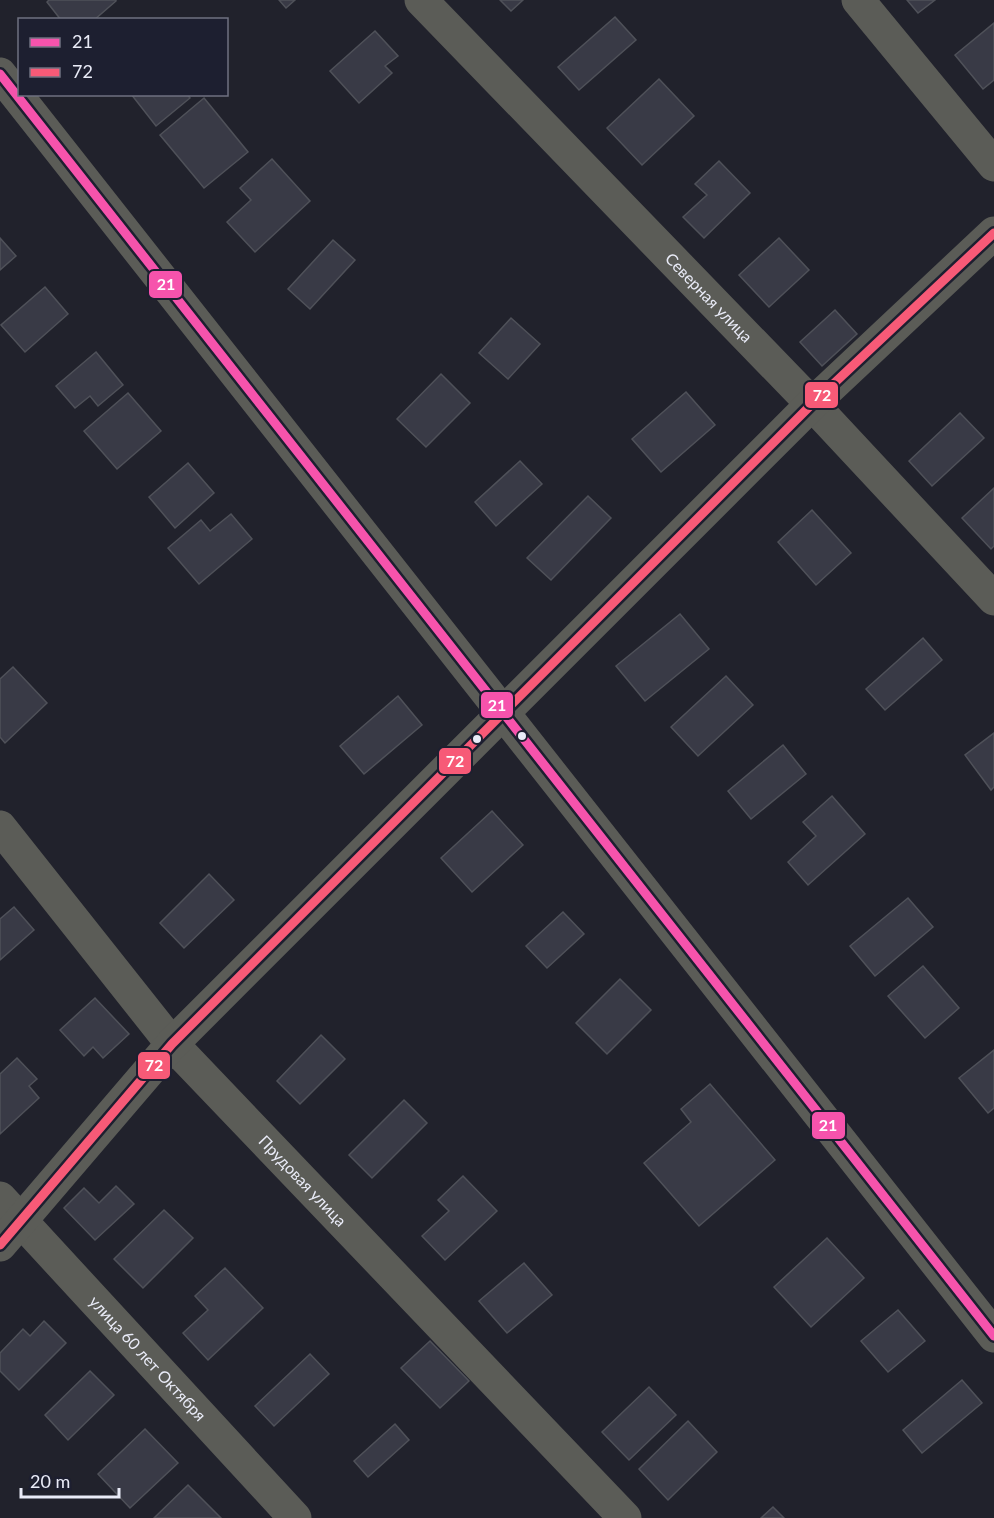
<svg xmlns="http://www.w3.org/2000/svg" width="994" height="1518" font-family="Lato,sans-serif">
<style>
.building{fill:#393a46;stroke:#4f5159;stroke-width:1.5}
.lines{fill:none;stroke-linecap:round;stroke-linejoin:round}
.minor{stroke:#5b5c57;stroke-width:33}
.tertiary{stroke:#5b5c57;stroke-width:33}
.bus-1-casing{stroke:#1d1f30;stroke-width:14}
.bus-2-casing{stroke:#1d1f30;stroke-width:14}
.bus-1{stroke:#f653ac;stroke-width:9}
.bus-2{stroke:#f75a77;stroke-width:9}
.bus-dot{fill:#e9ebf7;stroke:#1d1f30;stroke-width:2}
.labels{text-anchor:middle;stroke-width:5;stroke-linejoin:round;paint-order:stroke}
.street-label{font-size:16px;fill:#e9ebf7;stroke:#1d1f30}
.line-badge{stroke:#1d1f30;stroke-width:2}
.badge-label{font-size:16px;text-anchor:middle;font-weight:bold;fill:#fff}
</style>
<rect width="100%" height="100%" fill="#21222c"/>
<g class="building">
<path d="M49,0H116V1L94,20H61L47,2Z"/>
<path d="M279,0H295L286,8Z"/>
<path d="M500,0H523L511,11Z"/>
<path d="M907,0H935L918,13Z"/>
<path d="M615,17L636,40L579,90L558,67Z"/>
<path d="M994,23V80L983,89L955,55Z"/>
<path d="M375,31L398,56L385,66L392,73L359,103L330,71Z"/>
<path d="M659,79L694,116L642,165L607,128Z"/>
<path d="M131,94H187L190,98L156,126Z"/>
<path d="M204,98L248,152L204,188L160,135Z"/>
<path d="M272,159L310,201L255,252L227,222L251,200L240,188Z"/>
<path d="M719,161L750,193L704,238L683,217L707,195L695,184Z"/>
<path d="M0,238L16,256L0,270Z"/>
<path d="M779,238L809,270L769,307L739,275Z"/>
<path d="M333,240L355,260L310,309L288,289Z"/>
<path d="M45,287L68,314L25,352L1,325Z"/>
<path d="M835,310L857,334L822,366L800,342Z"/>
<path d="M511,318L540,344L508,379L479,353Z"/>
<path d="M96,352L123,385L98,406L90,396L75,408L56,386Z"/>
<path d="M441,374L470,403L426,447L397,419Z"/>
<path d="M686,392L715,425L661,472L632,439Z"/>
<path d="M128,393L161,431L117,469L84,431Z"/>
<path d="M960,413L984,438L932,486L909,461Z"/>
<path d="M520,461L542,484L496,526L475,502Z"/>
<path d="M188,463L214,493L175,528L149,497Z"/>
<path d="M994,488V546L991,549L962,518Z"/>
<path d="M588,496L611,518L551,580L527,558Z"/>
<path d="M812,510L851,553L816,585L778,542Z"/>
<path d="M231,514L252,539L199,584L168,548L201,520L210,531Z"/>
<path d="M680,614L709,649L645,701L616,666Z"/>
<path d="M923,638L942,660L885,710L866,689Z"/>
<path d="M13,667L47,703L5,743L0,737V679Z"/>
<path d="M726,676L753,705L698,756L671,727Z"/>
<path d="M398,696L422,725L364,774L340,746Z"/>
<path d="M994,733V787L991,790L965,755Z"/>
<path d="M783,745L806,774L751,819L728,791Z"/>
<path d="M832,796L865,834L808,885L788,862L816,836L803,822Z"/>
<path d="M492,811L523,845L472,892L441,858Z"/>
<path d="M209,874L234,900L184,948L160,923Z"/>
<path d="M908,898L933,927L875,976L850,946Z"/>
<path d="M14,907L34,930L0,960V919Z"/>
<path d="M563,912L584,934L547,968L526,946Z"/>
<path d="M923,966L959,1008L925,1038L888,996Z"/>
<path d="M620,979L651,1010L607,1054L576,1023Z"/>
<path d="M95,998L129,1034L103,1058L93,1047L84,1056L60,1030Z"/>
<path d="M321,1035L345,1059L300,1104L277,1081Z"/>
<path d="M994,1050V1108L988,1113L959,1078Z"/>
<path d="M17,1058L37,1079L29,1086L39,1098L0,1134V1074Z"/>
<path d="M710,1084L775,1160L699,1226L644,1163L691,1122L681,1109Z"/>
<path d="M404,1100L427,1123L372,1178L349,1155Z"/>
<path d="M463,1176L497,1211L445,1260L422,1236L449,1211L438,1200Z"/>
<path d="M116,1186L134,1204L95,1240L64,1208L84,1188L99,1203Z"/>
<path d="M164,1210L193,1238L143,1288L114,1259Z"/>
<path d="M827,1238L864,1278L811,1327L774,1287Z"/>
<path d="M524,1263L552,1295L507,1333L479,1301Z"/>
<path d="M225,1268L263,1308L208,1360L183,1333L208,1310L195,1296Z"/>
<path d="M898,1310L925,1341L888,1372L861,1341Z"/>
<path d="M44,1321L66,1343L19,1390L0,1371V1353L23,1329L30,1336Z"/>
<path d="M430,1341L469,1381L440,1408L401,1368Z"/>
<path d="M310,1354L329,1374L274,1426L255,1406Z"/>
<path d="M90,1371L114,1395L68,1440L45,1415Z"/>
<path d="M962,1380L982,1403L922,1453L903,1430Z"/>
<path d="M649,1387L676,1415L629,1460L602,1432Z"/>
<path d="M688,1421L717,1452L668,1500L639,1469Z"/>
<path d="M395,1424L409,1440L368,1477L354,1461Z"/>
<path d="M145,1429L178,1463L130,1508L98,1474Z"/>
<path d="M188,1485L221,1518H154Z"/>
<path d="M773,1507L784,1518H761Z"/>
</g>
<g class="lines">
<g class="minor">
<path id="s1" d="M421,0L812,404L994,599"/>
<path d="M858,0L994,165"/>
<path id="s2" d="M0,827L172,1044L625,1518"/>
<path id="s3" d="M0,1198L295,1518"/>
<path d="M0,1245L172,1044L812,404L994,233"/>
</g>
<path class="tertiary" d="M0,74L994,1336"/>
<defs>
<path id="bus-1" d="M0,74L994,1336"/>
<path id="bus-2" d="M0,1245L172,1044L812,404L994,233"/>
</defs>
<use href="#bus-1" class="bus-1-casing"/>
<use href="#bus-2" class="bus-2-casing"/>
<use href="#bus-1" class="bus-1"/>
<use href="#bus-2" class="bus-2"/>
</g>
<g class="bus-dot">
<circle cx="522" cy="736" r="5"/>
<circle cx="477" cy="739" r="5"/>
</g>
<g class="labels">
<g class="street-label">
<text dy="6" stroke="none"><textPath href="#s1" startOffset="414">Северная улица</textPath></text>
<text dy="6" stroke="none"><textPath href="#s2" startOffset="466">Прудовая улица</textPath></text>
<text dy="6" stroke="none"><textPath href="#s3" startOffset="218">улица 60 лет Октября</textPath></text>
</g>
</g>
<g class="line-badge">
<rect x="148" y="270" width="35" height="29" rx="6" fill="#f653ac"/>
<rect x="804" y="381" width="35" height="28" rx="6" fill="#f75a77"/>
<rect x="480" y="691" width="34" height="28" rx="6" fill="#f653ac"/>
<rect x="438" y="747" width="34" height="28" rx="6" fill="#f75a77"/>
<rect x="137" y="1051" width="34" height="29" rx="6" fill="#f75a77"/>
<rect x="811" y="1111" width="35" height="29" rx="6" fill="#f653ac"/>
</g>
<g class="badge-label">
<text x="166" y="290">21</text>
<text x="822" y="401">72</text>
<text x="497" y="711">21</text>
<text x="455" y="767">72</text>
<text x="154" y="1071">72</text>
<text x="828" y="1131">21</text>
</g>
<rect x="18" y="18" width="210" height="78" fill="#1d1f30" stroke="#6f7180" stroke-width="1.5"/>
<rect x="30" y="38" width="30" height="9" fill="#f653ac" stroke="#6f7180" stroke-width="1.5"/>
<text x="72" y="48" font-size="18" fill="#e9ebf7">21</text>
<rect x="30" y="68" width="30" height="9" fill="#f75a77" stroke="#6f7180" stroke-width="1.5"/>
<text x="72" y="78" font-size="18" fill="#e9ebf7">72</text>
<path d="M21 1488v9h98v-9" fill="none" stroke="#e9ebf7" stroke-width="3"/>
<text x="30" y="1488" font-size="18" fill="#e9ebf7" stroke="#1d1f30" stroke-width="4.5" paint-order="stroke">20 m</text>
</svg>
